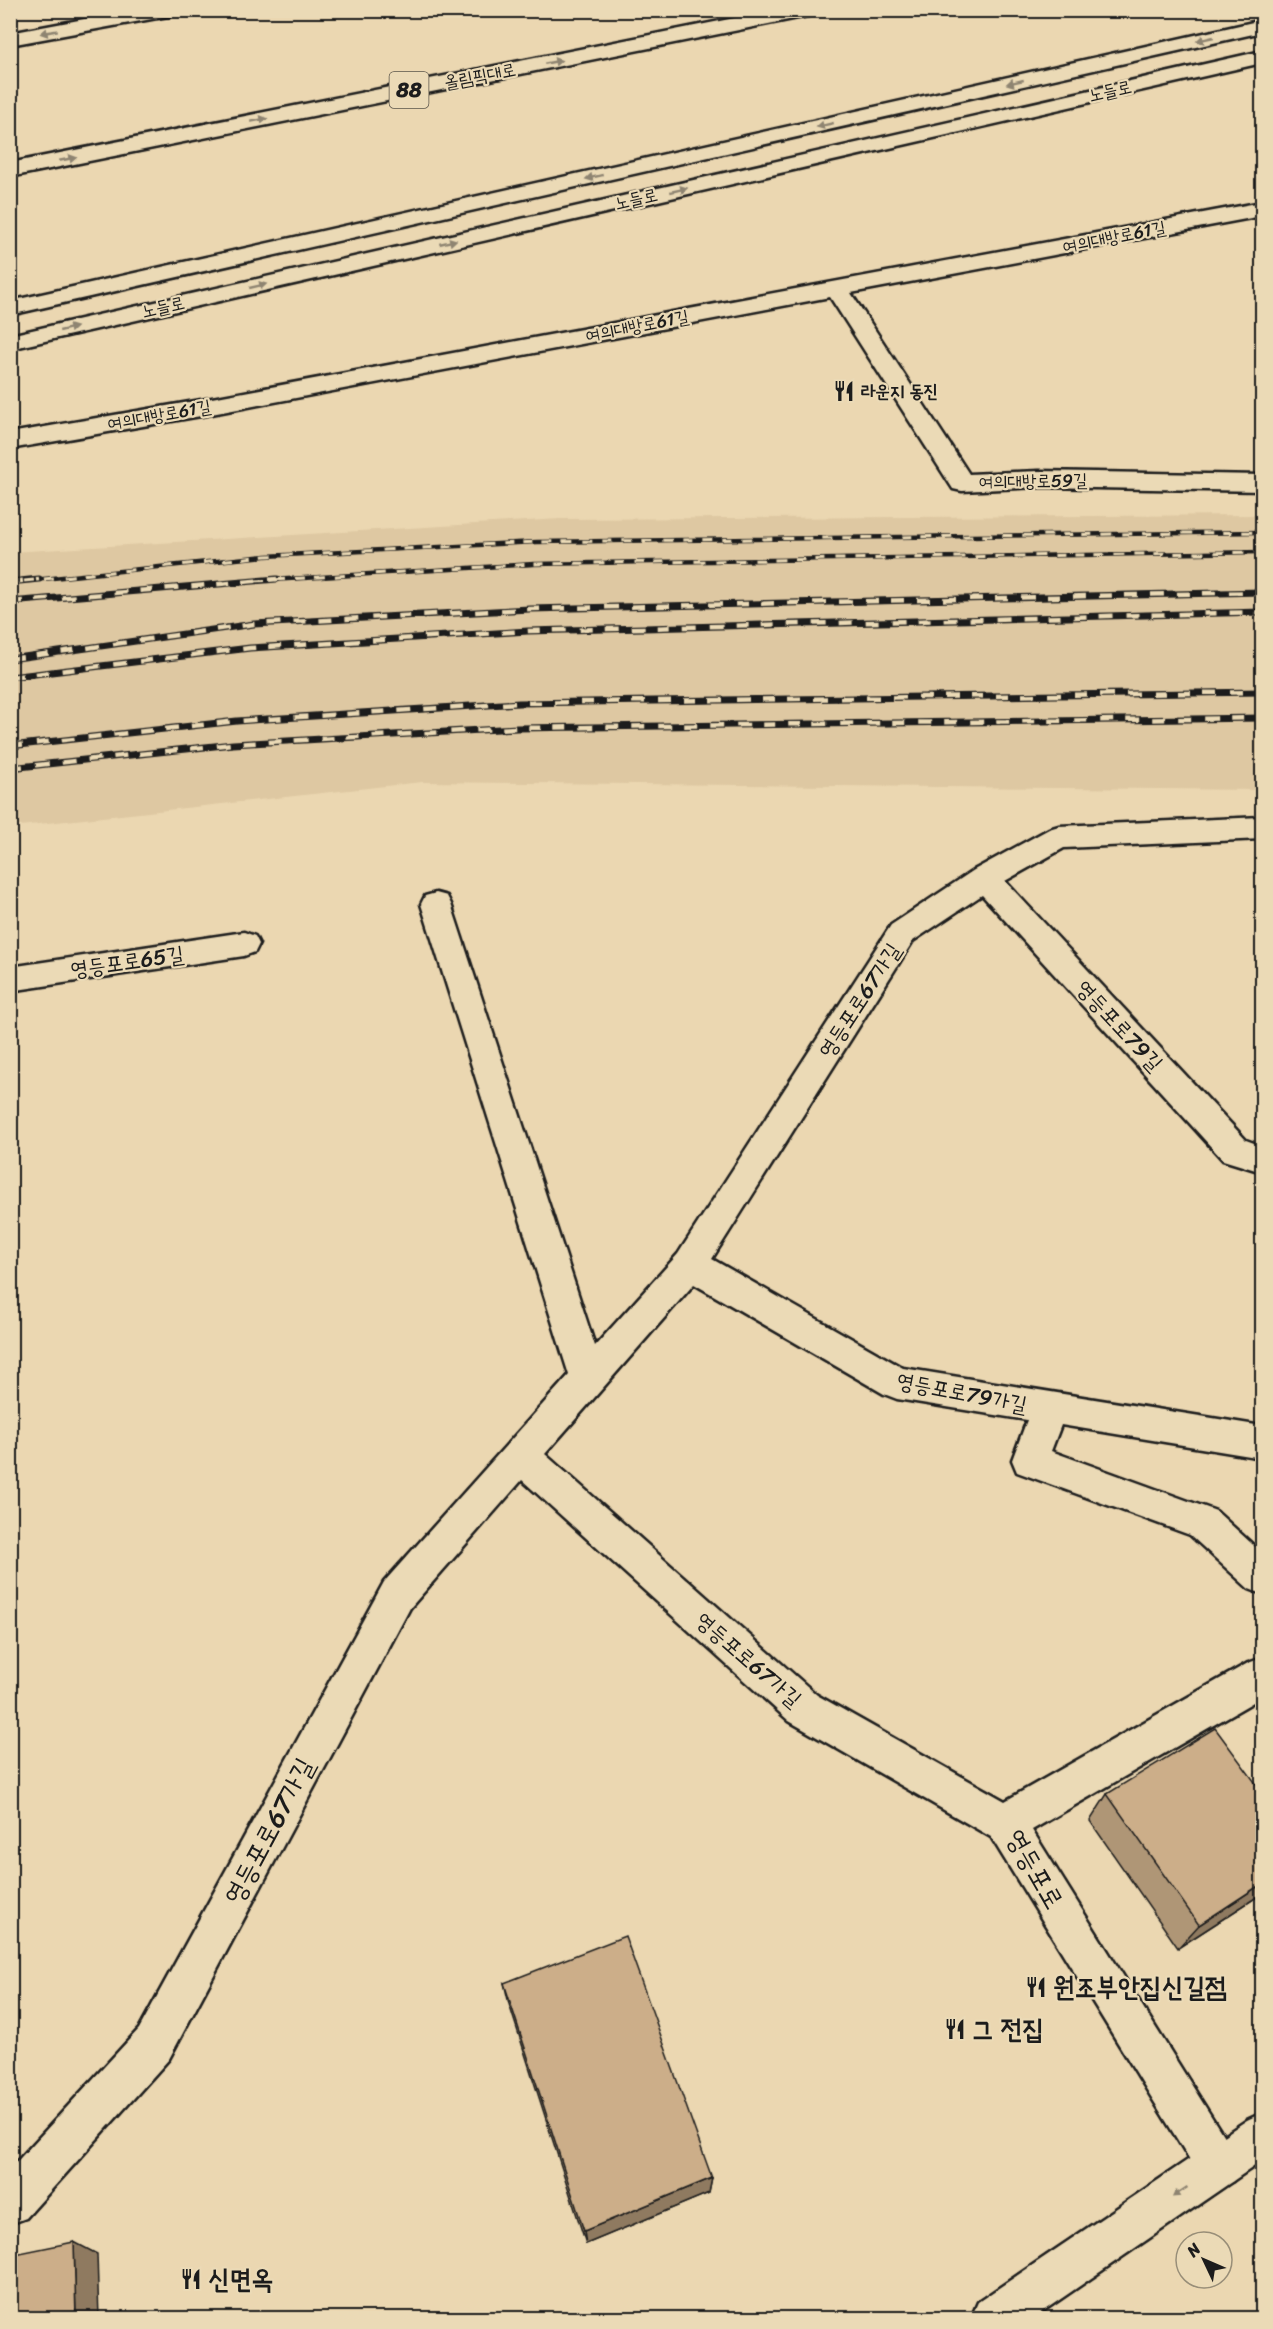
<svg xmlns="http://www.w3.org/2000/svg" width="1273" height="2329" font-family="Sriracha,'Poor Story',sans-serif">
<style>
.built{fill:#dec8a2}
.lines{fill:none;stroke-linecap:round;stroke-linejoin:round}
.minor-casing{stroke:#1c1c1c;stroke-width:5}
.major-casing{stroke:#1c1c1c;stroke-width:5}
.highway-casing{stroke:#1c1c1c;stroke-width:5}
.minor{fill:#ebdab6;fill-rule:evenodd}
.major{fill:#ebdab6;fill-rule:evenodd}
.highway{fill:#ebdab6;fill-rule:evenodd}
.rail-far1-casing{stroke:#1c1c1c;stroke-width:4.5}
.rail-casing{stroke:#1c1c1c;stroke-width:7}
.rail-far1{stroke:#ebdab6;stroke-width:3;stroke-dasharray:10;stroke-linecap:butt}
.rail{stroke:#ebdab6;stroke-width:4.5;stroke-dasharray:13;stroke-linecap:butt}
.wall{fill:#af9676;stroke:#1c1c1c;stroke-width:1.5}
.shaded-wall{fill:#8f7a60;stroke:#1c1c1c;stroke-width:1.5}
.building{fill:#ccae89;stroke:#1c1c1c;stroke-width:1.5}
.oneway{fill:#8e8471}
.labels{text-anchor:middle;stroke-width:4.5;stroke-linejoin:round;paint-order:stroke}
.far-street-label{font-size:18px;fill:#1c1c1c;stroke:#ebdab6}
.far-poi-label{font-size:18px;font-weight:bold;fill:#1c1c1c;stroke:#ebdab6;text-anchor:start}
.shield{fill:#ebdab6;stroke:#5a554a;stroke-width:1.5}
.shield-label{font-size:21px;font-weight:bold;fill:#1c1c1c}
.street-label{font-size:22px;fill:#1c1c1c;stroke:#ebdab6}
.near-street-label{font-size:27px;fill:#1c1c1c;stroke:#ebdab6}
.near-poi-label{font-size:27px;font-weight:bold;fill:#1c1c1c;stroke:#ebdab6;text-anchor:start}
</style>
<rect width="100%" height="100%" fill="#ebd7b1"/>
<filter id="ink" filterUnits="userSpaceOnUse"><feTurbulence type="fractalNoise" baseFrequency=".0167" numOctaves="2"/><feDisplacementMap in="SourceGraphic" scale="12" xChannelSelector="R" yChannelSelector="G"/><feConvolveMatrix kernelMatrix="1 2 1 2 8 2 1 2 1" color-interpolation-filters="sRGB"/></filter>
<g filter="url(#ink)">
<path class="built" d="M1262,515V790L422,782L11,827V552L560,519Z"/>
<g class="lines">
<defs>
<g id="minor">
<path d="M1262,202V216L851,293L969,474L1039,471L1262,475V491L1039,487L962,491L953,489L830,297L201,416L10,449V433L201,400Z"/>
<path d="M1262,817V839L1064,848L1005,881L1246,1140L1262,1146V1172L1223,1160L982,895L913,941L712,1259L903,1368L1262,1426V1458L1061,1425L1051,1451L1216,1511L1262,1553V1594L1249,1589L1190,1535L1017,1472L1012,1460L1027,1420L897,1399L884,1394L694,1284L545,1454L817,1695L1005,1801L1248,1663L1262,1658V1697L1032,1830L1233,2151L1240,2166L1233,2181L1218,2188L1203,2181L991,1837L789,1721L522,1480L410,1608L169,2059L26,2218L10,2224V2169L139,2029L384,1582L569,1375L421,904L425,896L436,893L447,896L451,904L595,1346L678,1254L891,925L974,870L1049,829L1059,826Z"/>
<path d="M244,932L255,936L259,944L255,952L244,956L10,991V967Z"/>
</g>
<g id="major">
<path d="M1262,20V32L10,315V301Z"/>
<path d="M1262,51V63L10,349V335Z"/>
<path d="M1262,2113V2161L1033,2318H971L978,2302L1247,2120Z"/>
</g>
<g id="highway">
<path d="M132,10H178L175,14L168,16L10,45V33Z"/>
<path d="M775,10H818L815,14L808,16L10,177V163Z"/>
</g>
</defs>
<use href="#minor" class="minor-casing"/>
<use href="#major" class="major-casing"/>
<use href="#highway" class="highway-casing"/>
<use href="#minor" class="minor"/>
<use href="#major" class="major"/>
<use href="#highway" class="highway"/>
<defs>
<g id="rail-far1">
<path d="M24,581L266,556L537,542L1262,532"/>
<path d="M255,581L534,564L1262,552"/>
</g>
<g id="rail">
<path d="M10,582L39,579"/>
<path d="M10,602L277,579"/>
<path d="M10,659L254,624L530,609L1262,592"/>
<path d="M10,677L250,648L528,631L1262,612"/>
<path d="M10,746L237,721L519,703L1262,692"/>
<path d="M10,768L233,744L517,728L1262,718"/>
</g>
</defs>
<use href="#rail-far1" class="rail-far1-casing"/>
<use href="#rail" class="rail-casing"/>
<use href="#rail-far1" class="rail-far1"/>
<use href="#rail" class="rail"/>
</g>
<g class="wall">
<path d="M1263,1793V1893L1178,1948L1090,1821L1107,1794Z"/>
<path d="M504,1983L712,2178L709,2193L586,2244L509,2004Z"/>
</g>
<g class="shaded-wall">
<path d="M1263,1883V1893L1178,1948L1199,1925Z"/>
<path d="M712,2178L709,2193L586,2244L584,2231Z"/>
<path d="M74,2242L97,2254L99,2319H76Z"/>
</g>
<g class="building">
<path d="M1215,1728L1263,1793V1883L1199,1925L1107,1794Z"/>
<path d="M625,1936L712,2178L584,2231L504,1983Z"/>
<path d="M74,2242L76,2319H10V2255Z"/>
</g>
<defs><path id="oneway-solid" d="M-6-.8H1V-3.2L6.5 0L1 3.2V.8H-6Z" transform="scale(1.5)"/></defs>
<g class="oneway">
<use href="#oneway-solid" transform="translate(49 32) rotate(170)"/>
<use href="#oneway-solid" transform="translate(1205 39) rotate(167)"/>
<use href="#oneway-solid" transform="translate(553 62) rotate(-11)"/>
<use href="#oneway-solid" transform="translate(1015 82) rotate(167)"/>
<use href="#oneway-solid" transform="translate(259 120) rotate(-11)"/>
<use href="#oneway-solid" transform="translate(825 125) rotate(167)"/>
<use href="#oneway-solid" transform="translate(68 159) rotate(-11)"/>
<use href="#oneway-solid" transform="translate(594 177) rotate(167)"/>
<use href="#oneway-solid" transform="translate(679 190) rotate(-13)"/>
<use href="#oneway-solid" transform="translate(448 242) rotate(-13)"/>
<use href="#oneway-solid" transform="translate(258 286) rotate(-13)"/>
<use href="#oneway-solid" transform="translate(68 329) rotate(-13)"/>
<use href="#oneway-solid" transform="translate(1180 2192) rotate(146)"/>
</g>
</g>
<defs>
<symbol id="restaurant-bare" viewBox="-9 -9 18 18"><path d="M-5-6h1v4h1v-4h1v4h1v-4h1v5L-1.5 .5V6h-2V.5L-5-1ZM5-6V6H3V1.5H1.5Q1.5-4 5-6Z" fill="#1c1c1c" stroke="#ebdab6" stroke-width="2.5" paint-order="stroke"/></symbol>
</defs>
<g fill-rule="evenodd">
<use href="#restaurant-bare" x="829" y="376" width="30" height="30"/>
<use href="#restaurant-bare" x="1021" y="1972" width="30" height="30"/>
<use href="#restaurant-bare" x="940" y="2014" width="30" height="30"/>
<use href="#restaurant-bare" x="176" y="2264" width="30" height="30"/>
</g>
<g class="labels">
<g class="far-street-label">
<text transform="translate(480 76) rotate(-11)" y="6">올림픽대로</text>
<text transform="translate(1110 91) rotate(-13)" y="6">노들로</text>
<text transform="translate(636 199) rotate(-13)" y="6">노들로</text>
<text transform="translate(1114 237) rotate(-11)" y="6">여의대방로61길</text>
<text transform="translate(163 307) rotate(-13)" y="6">노들로</text>
<text transform="translate(637 326) rotate(-11)" y="6">여의대방로61길</text>
<text transform="translate(159 415) rotate(-10)" y="6">여의대방로61길</text>
<text transform="translate(1033 481) rotate(-1)" y="6">여의대방로59길</text>
</g>
<g class="far-poi-label">
<text x="861" y="397">라운지 동진</text>
</g>
<rect class="shield" x="389.5" y="72" width="39" height="36" rx="4.5"/>
<g class="shield-label">
<text x="409" y="97">88</text>
</g>
<g class="street-label">
<text transform="translate(127 961) rotate(-8)" y="8">영등포로65길</text>
<text transform="translate(859 1000) rotate(-57)" y="8">영등포로67가길</text>
<text transform="translate(1120 1025) rotate(47)" y="8">영등포로79길</text>
<text transform="translate(962 1392) rotate(11)" y="8">영등포로79가길</text>
<text transform="translate(749 1659) rotate(41)" y="8">영등포로67가길</text>
</g>
<g class="near-street-label">
<text transform="translate(269 1831) rotate(-62)" y="9">영등포로67가길</text>
<text transform="translate(1035 1869) rotate(60)" y="9">영등포로</text>
</g>
<g class="near-poi-label">
<text x="1053" y="1996">원조부안집신길점</text>
<text x="972" y="2038">그 전집</text>
<text x="208" y="2288">신면옥</text>
</g>
</g>
<rect width="1273" height="2329" fill="none" stroke="#ebdab6" stroke-width="36"/>
<rect x="18" y="18" width="1237" height="2293" fill="none" stroke="#1c1c1c" stroke-width="2" filter="url(#ink)"/>
<g transform="translate(1204 2260) rotate(314)"><circle r="28" fill="#ebdab6" stroke="#988e78" stroke-width="1.5"/>
<path d="M0-4.5L10 22L0 15L-10 22Z" fill="#1c1c1c"/>
<text y="-9" font-size="16" font-weight="bold" text-anchor="middle" fill="#1c1c1c">N</text>
</g>
</svg>
